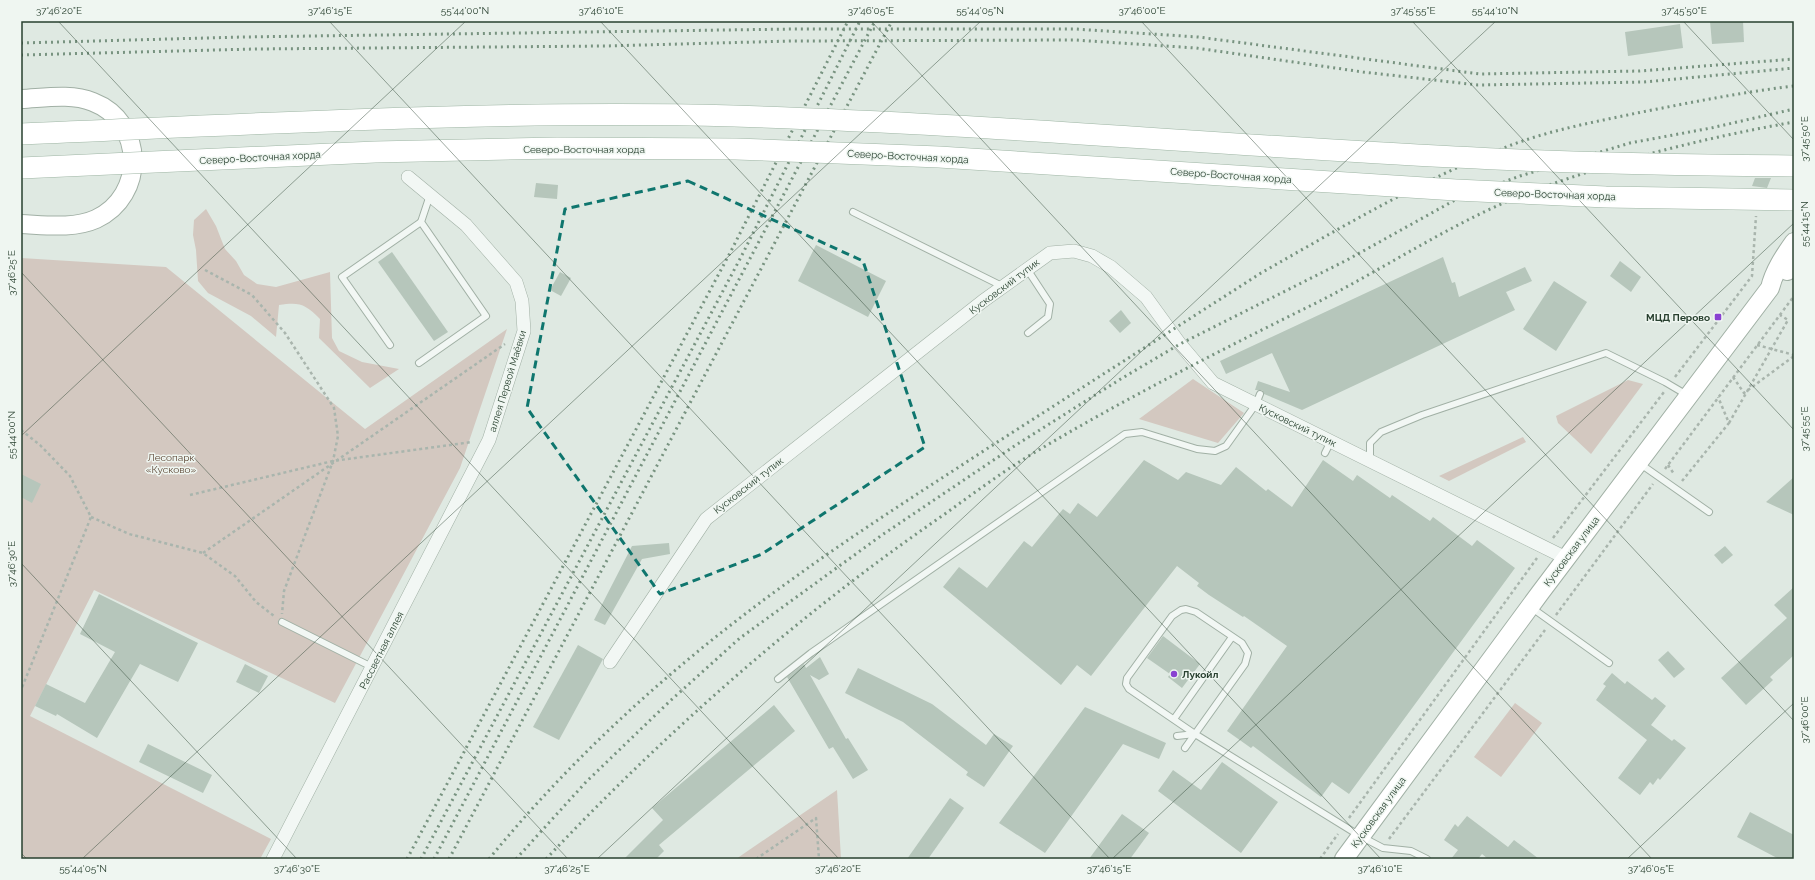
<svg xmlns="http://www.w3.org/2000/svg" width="1815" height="880" font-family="Raleway,sans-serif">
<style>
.green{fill:#d3c8c0}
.building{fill:#b6c6bb}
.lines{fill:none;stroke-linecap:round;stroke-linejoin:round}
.lane-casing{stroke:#a1b0a5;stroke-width:8}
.street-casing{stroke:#a1b0a5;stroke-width:14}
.secondary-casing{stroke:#a1b0a5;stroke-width:20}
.path{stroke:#a9b5ad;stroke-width:2.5;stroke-dasharray:3 3;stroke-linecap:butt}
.lane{stroke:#f2f7f4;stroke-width:6}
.street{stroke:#f2f7f4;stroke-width:13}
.secondary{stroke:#fff;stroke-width:18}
.rail{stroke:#789380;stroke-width:3;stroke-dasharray:2 4;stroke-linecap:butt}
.primary-bridge-casing{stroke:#9eb5a4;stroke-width:22;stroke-linecap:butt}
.primary-bridge{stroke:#fff;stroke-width:21}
.marked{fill:none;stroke:#0f766e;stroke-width:3;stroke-dasharray:8 5;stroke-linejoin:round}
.ticks{fill:none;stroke:#28402f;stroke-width:1;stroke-opacity:0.45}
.poi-dot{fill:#8941d1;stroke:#eff6f1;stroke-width:1.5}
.labels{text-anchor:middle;stroke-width:3;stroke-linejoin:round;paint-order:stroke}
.street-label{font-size:10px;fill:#28402f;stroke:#eff6f1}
.poi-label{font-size:10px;font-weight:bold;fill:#28402f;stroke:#eff6f1;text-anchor:end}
.park-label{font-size:10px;fill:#5d4735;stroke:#eff6f1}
.neatline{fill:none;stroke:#28402f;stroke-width:1.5}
.ticks-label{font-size:10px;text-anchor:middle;fill:#28402f}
</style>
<rect width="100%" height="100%" fill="#dfe9e2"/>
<g class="green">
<path d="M206,209L216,226L225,249L236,261L244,275L257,284L276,287L330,272L332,338L339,351L362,362L399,369L370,388L319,338L320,319C305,304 300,302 279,305L276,337L251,316L208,293L198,281L196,250L193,235L194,220Z"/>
<path d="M21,258L166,267L365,429L507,329L460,468L335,703L94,590L30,716L271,839L260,859H21Z"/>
<path d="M1193,379L1244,413L1218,443L1139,419Z"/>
<path d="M1628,380L1643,384L1591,454L1558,423L1556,416Z"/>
<path d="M1523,437L1526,442L1449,481L1439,476Z"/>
<path d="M1515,703L1542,723L1501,777L1474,757Z"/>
<path d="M837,790L841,859H736Z"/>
</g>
<g class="building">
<path d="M1710,21H1743L1744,42L1712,44Z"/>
<path d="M1680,24L1683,48L1628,56L1625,32Z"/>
<path d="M1755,178H1771L1767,188L1752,186Z"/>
<path d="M536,183L558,185L557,199L534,197Z"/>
<path d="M816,245L886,281L868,317L798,281Z"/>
<path d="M392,252L448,332L434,341L378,262Z"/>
<path d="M1443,257L1452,283L1455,282L1459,297L1525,267L1532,281L1506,292L1515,310L1302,410L1264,394L1262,390H1255L1258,381L1290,392L1272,353L1226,374L1220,361Z"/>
<path d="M1620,261L1641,277L1631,292L1610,276Z"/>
<path d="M560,272L571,278L561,296L550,290Z"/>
<path d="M1554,281L1587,302L1556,351L1523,329Z"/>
<path d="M1121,310L1131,323L1120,333L1109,321Z"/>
<path d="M1144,460L1178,480L1186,472L1221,485L1236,467L1266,491L1268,489L1292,507L1323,460L1353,481L1357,475L1390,498L1392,495L1430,521L1433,517L1472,546L1477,540L1515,568L1349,794L1332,782L1321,797L1253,746L1251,748L1227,731L1287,646L1244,616L1243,617L1209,595L1197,586L1199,583L1177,566L1091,676L1077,665L1061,685L943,587L959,567L987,588L1024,541L1032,547L1063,509L1070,514L1078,503L1097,517Z"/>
<path d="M21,474L41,484L32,503L21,497Z"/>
<path d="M1794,477V515L1766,502Z"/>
<path d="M669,543L670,554L642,559L605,625L594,620L632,546Z"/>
<path d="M1725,546L1733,555L1722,564L1714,555Z"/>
<path d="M1794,587V655L1770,677L1773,680L1746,705L1721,678L1787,618L1774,605Z"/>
<path d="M99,594L198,643L178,682L140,664L97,738L57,714L56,716L35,706L46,684L85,703L115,652L80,634Z"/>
<path d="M1163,636L1200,664L1182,688L1168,677L1170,674L1147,658Z"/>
<path d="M578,645L603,659L559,740L533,727Z"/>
<path d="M1668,651L1685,669L1674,678L1658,660Z"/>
<path d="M820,657L829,674L819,680L810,675L846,739L848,738L868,770L853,779L833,747L829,749L787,677L804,664L806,668Z"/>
<path d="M245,664L268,676L259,693L236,682Z"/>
<path d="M858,668L932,704L986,745L994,734L1013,746L984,787L966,775L968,772L903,722L845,693Z"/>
<path d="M1612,673L1625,684L1627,681L1652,700L1655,697L1666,706L1651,725L1672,741L1674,739L1686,748L1660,780L1658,778L1653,785L1650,782L1640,795L1618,778L1647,740L1596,700L1606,686L1603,684Z"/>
<path d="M774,705L795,731L659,845L664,851L656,859H624L663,820L652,808Z"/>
<path d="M1085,707L1166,743L1159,759L1123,744L1045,853L999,823Z"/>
<path d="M148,744L212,775L203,793L139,762Z"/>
<path d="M1222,762L1278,802L1241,853L1158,791L1173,770L1201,790Z"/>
<path d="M950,798L964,808L928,859H907Z"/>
<path d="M1750,812L1794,835V859H1779L1737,837Z"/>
<path d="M1122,814L1149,833L1130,859H1089Z"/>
<path d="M1467,816L1508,847L1514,840L1539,859H1488L1482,854L1478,859H1451L1458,850L1444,840L1455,824L1458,827Z"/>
</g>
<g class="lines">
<defs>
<g id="lane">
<path d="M853,212L1004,287"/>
<path d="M1027,269L1050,304L1048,317L1028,333"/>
<path d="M390,345L342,277L421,222"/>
<path d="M419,363L486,316L421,222L430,195"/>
<path d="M1325,453L1331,441"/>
<path d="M1370,460V443L1381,432L1422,415L1606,353L1665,382L1687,395"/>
<path d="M1639,463L1709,512"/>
<path d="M1532,608L1609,663"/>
<path d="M282,622L372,667"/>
<path d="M778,679L811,653L1125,434L1142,432L1197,449L1215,451L1226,446L1256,404L1260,394"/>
<path d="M1174,719L1232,637"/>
<path d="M1177,736L1195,734"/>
<path d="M1185,748L1245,664L1248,653L1242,643L1196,612L1186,609L1181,610L1172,616L1127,678L1126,684L1129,689L1195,734L1360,836L1383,848L1411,851L1427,859"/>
</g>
<g id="street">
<path d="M610,662L706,519L983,301L1050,253L1074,251L1092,256L1111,267L1146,297L1180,344L1213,383L1566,558"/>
<path d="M273,859L489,440L524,331L522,301L516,282L466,225L408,177"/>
</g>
<g id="secondary">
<path d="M21,99C44,98 71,93 93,102C145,122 146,196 96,219C74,229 45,225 21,224"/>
<path d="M1787,271L1794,268"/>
<path d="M1344,859L1540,593L1770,288C1774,271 1784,256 1794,242"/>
</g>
</defs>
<use href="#lane" class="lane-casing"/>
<use href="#street" class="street-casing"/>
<use href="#secondary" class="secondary-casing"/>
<g class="path">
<path d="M205,270L252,295L285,333L334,408L338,436L333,461L284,591L282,614"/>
<path d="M1757,345L1794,355"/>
<path d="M1675,377L1752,276L1756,216"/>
<path d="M1733,377L1744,393L1794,356"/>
<path d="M1729,423L1788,320L1780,315"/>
<path d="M21,430L40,445L70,476L91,517L21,690"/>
<path d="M1668,465L1674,474"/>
<path d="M1665,469L1794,296"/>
<path d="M1682,481L1729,423L1718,397"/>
<path d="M190,495L333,461L472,442"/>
<path d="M91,517L129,534L203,553L235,576L256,602L274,616"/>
<path d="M1553,538L1664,392"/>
<path d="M203,553L505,344"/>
<path d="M1556,615L1653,484"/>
<path d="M1349,818L1537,558"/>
<path d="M1389,839L1545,630"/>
<path d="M756,859L816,818L819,859"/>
<path d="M1320,859L1338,834"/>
</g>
<use href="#lane" class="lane"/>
<use href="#street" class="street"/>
<use href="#secondary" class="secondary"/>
<g class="rail">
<path d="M21,43L243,37L794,29H1075L1198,37L1480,74L1640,71L1794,59"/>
<path d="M21,55L255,49L605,46L792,41L1075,40L1196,48L1363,72L1478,85L1644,82L1794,68"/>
<path d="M407,859L731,251L848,21"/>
<path d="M421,859L741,257L860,21"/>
<path d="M434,859L875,21"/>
<path d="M449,859L892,21"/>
<path d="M489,859C578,750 684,656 798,575C859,531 922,491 985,450C1077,391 1169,332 1261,273C1342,227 1426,177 1514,144C1555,129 1599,121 1642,112C1693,102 1743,92 1794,86"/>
<path d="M516,859L586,782L670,701L740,638L882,535L1016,445L1119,380L1180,344L1347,260L1455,200L1520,176L1630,143L1711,128L1794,109"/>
<path d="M546,859C666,732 798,615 942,516C970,496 998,475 1027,457C1122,400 1221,350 1320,301C1390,265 1457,220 1530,192C1616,160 1704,138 1794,122"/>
</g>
<defs>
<g id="primary-bridge">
<path d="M21,134C259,124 496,110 734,116C975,123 1215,145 1455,157C1568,163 1681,165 1794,166"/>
<path d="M21,168L375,152L557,148L736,149L939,157L1456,190L1606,197L1794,200"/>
</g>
</defs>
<use href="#primary-bridge" class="primary-bridge-casing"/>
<use href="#primary-bridge" class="primary-bridge"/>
</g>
<path class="marked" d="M688,181L863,261L925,447L762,554L660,594L527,408L565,209Z"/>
<path class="ticks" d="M58,21L839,859M329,21L1110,859M600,21L1381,859M871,21L1652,859M1141,21L1794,721M1412,21L1794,430M1683,21L1794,140M21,272L568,859M21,436L466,21M21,563L297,859M21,853L27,859M82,859L981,21M597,859L1496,21M1112,859L1794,223M1627,859L1794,703"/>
<g class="poi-dot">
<rect x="1714" y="313" width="8" height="8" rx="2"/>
<circle cx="1174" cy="674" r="4"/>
</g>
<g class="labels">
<g class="street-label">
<text x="584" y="153">Северо-Восточная хорда</text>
<text transform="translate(908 156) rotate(3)" y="4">Северо-Восточная хорда</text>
<text transform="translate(260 157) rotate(-3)" y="4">Северо-Восточная хорда</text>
<text transform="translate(1231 175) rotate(4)" y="4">Северо-Восточная хорда</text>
<text transform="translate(1555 194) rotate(2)" y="4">Северо-Восточная хорда</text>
<text transform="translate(1004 286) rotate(-37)" y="4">Кусковский тупик</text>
<text transform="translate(507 381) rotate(-73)" y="4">аллея Первой Маёвки</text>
<text transform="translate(1298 425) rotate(26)" y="4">Кусковский тупик</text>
<text transform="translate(748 485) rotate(-38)" y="4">Кусковский тупик</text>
<text transform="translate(1571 551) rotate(-53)" y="4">Кусковская улица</text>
<text transform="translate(381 650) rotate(-63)" y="4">Рассветная аллея</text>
<text transform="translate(1378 812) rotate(-54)" y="4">Кусковская улица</text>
</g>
<g class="poi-label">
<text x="1710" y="321">МЦД Перово</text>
<text x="1182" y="678" text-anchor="start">Лукойл</text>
</g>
<g class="park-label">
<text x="171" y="461">Лесопарк<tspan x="171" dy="12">«Кусково»</tspan></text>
</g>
</g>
<rect width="1815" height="880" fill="none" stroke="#eff6f1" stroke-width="44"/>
<rect x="22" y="22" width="1771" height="836" class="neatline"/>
<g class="ticks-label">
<text x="59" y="14">37°46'20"E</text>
<text x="330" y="14">37°46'15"E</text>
<text x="465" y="14">55°44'00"N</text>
<text x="601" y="14">37°46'10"E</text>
<text x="871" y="14">37°46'05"E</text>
<text x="980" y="14">55°44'05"N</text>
<text x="1142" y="14">37°46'00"E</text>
<text x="1413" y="14">37°45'55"E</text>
<text x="1495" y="14">55°44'10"N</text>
<text x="1684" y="14">37°45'50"E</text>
<text transform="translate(1804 139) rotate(-90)" y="4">37°45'50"E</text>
<text transform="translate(1804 224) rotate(-90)" y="4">55°44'15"N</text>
<text transform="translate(11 273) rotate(-90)" y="4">37°46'25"E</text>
<text transform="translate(1804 429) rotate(-90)" y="4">37°45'55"E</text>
<text transform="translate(11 435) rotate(-90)" y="4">55°44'00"N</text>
<text transform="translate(11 564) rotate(-90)" y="4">37°46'30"E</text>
<text transform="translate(1804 720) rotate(-90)" y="4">37°46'00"E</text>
<text x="83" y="872">55°44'05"N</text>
<text x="297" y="872">37°46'30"E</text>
<text x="567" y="872">37°46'25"E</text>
<text x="838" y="872">37°46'20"E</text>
<text x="1109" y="872">37°46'15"E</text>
<text x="1380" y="872">37°46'10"E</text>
<text x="1651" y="872">37°46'05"E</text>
</g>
</svg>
